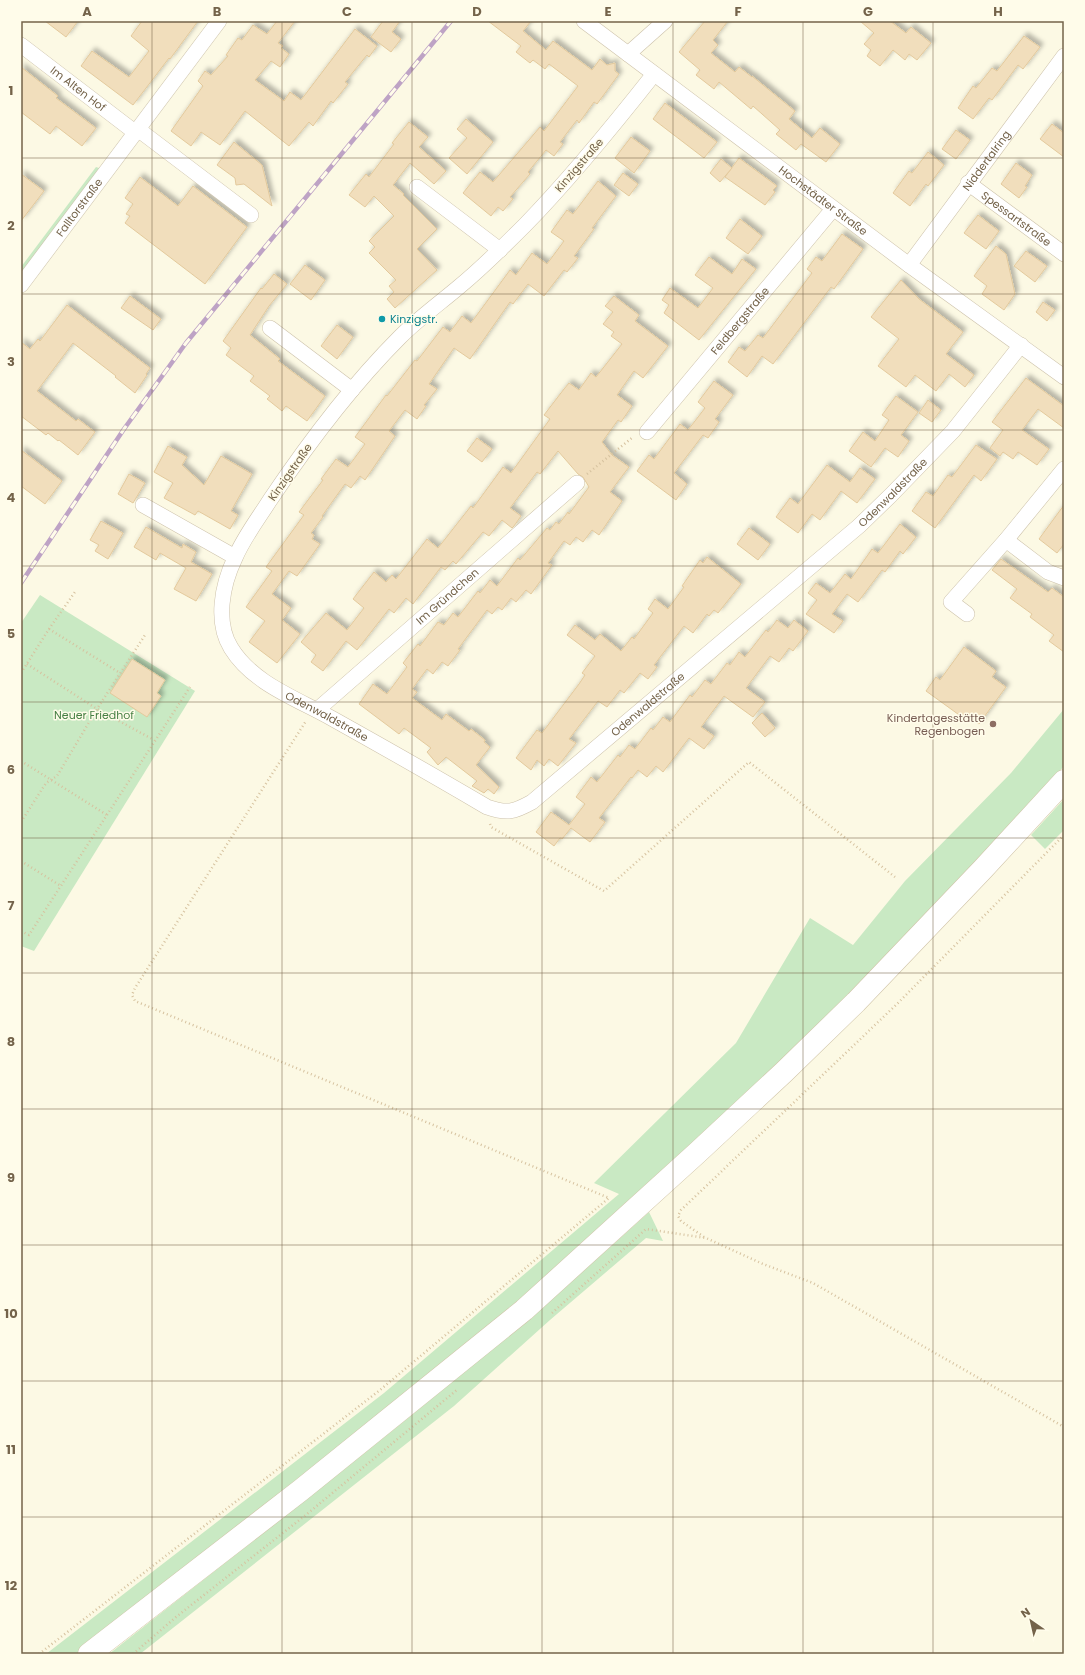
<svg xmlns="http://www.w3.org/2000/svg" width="1085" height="1675" font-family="Poppins,sans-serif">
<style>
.green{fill:#c9e9c3}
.building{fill:#f1debc;stroke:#e3c99c;filter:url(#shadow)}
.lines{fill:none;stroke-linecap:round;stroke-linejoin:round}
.minor-casing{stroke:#cdc2ab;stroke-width:16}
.secondary-casing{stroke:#d0c4a8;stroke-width:23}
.path{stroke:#d6c29f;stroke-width:2.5;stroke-dasharray:1 3;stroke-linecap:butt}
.minor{stroke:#fff;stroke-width:15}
.secondary{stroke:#fff;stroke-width:22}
.rail-casing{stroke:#bea3c5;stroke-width:4.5}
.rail{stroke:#fffcea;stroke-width:3;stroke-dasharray:9;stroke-linecap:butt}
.grid{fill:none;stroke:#74634a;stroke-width:1;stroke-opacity:0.55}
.culture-dot{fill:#0f9aa8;stroke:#fffcea;stroke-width:1.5}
.education-dot{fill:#8d6e63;stroke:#fffcea;stroke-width:1.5}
.labels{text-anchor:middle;stroke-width:3;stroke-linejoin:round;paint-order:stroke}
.street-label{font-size:11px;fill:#74634a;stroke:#fffcea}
.culture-label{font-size:11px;fill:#0d838f;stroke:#fffcea;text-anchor:start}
.park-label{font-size:11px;fill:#478044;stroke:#fffcea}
.education-label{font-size:11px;fill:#785e54;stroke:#fffcea;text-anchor:end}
.neatline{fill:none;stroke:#74634a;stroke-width:1.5}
.grid-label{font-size:13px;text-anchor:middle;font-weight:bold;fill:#74634a}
</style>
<defs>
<filter id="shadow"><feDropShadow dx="3.5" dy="-3.5" stdDeviation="2" flood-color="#0004"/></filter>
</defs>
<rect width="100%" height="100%" fill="#fcf9e4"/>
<g class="green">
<path d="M96,167L99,168L100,170L21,275V267Z"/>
<path d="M40,595L195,691L34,951L21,946V623Z"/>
<path d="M1064,709V766L1036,799L848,996L774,1067L518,1305L78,1654H46L384,1393L619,1194L594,1183L736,1043L810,918L853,945L905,881L1011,773Z"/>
<path d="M1064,799V830L1045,849L1031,835Z"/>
<path d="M649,1212L663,1241L646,1238L550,1320L454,1406L140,1654H109C292,1510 477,1369 649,1212Z"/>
</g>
<g class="building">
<path d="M45,21H78L66,37Z"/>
<path d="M142,21H198L170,59L169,58L133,105L81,66L92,51L129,77L149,51L131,36Z"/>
<path d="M277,21H295L278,43L283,46L281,48L289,54L280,67L271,61L255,80L284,101L290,92L301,100L355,29L377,46L369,57L367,55L345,82L348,84L333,103L331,101L313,126L309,122L289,146L245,111L220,145L201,132L191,146L171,131L203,86L198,81L205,71L211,75L228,56L226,55L238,38L242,40L253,25L267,34Z"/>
<path d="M383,21H400L392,32L401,39L391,52L371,37Z"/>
<path d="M488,21H531L523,31L546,50L553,41L592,70L600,59L607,65L615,63V71L619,74L597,104L594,102L579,123L577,120L560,142L563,144L554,156L546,150L528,172L530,174L510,197L513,199L503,211L498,207L491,216L463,193L480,172L493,182L540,127L544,131L578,86L549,64L545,69L533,60L530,63L516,52L521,46Z"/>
<path d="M705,21H728L713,40L718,45L711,53L735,72L739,67L752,77V76L795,111L789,119L812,138L820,128L840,144L826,162L801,144L796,150L776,134L780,130L753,106L751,109L719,82L714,89L696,75L700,70L679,52Z"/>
<path d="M860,21H890L906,33L911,27L931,43L917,60L909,54L905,60L893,50L880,66L867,56L871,50L864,44L874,33Z"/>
<path d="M1024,36L1040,47L1023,69L1018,65L992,100L989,98L973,119L958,108L973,86L976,88L992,68L997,71Z"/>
<path d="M21,67L58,96L56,98L96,128L82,146L56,126L50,134L21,112Z"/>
<path d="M665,103L717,142L704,158L653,119Z"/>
<path d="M466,119L493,142L467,174L449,158L467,138L457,129Z"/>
<path d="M409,122L428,137L419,147L446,171L434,184L410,163L393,185L404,194L403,195L437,229L417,249L437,270L395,308L387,299L394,292L389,286L396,280L369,253L375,247L369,241L394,216L374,196L365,207L349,195L366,174L369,177L394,144L392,143Z"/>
<path d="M1052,124L1064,133V157L1040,139Z"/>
<path d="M956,130L970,140L956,159L942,149Z"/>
<path d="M631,137L650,151L634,173L615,158Z"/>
<path d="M234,142L262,165L272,206L244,184L236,185L235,178L217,165Z"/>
<path d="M928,152L944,165L928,186L926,184L910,206L893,193L909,171L912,173Z"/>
<path d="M739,158L777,186L773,190L775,192L765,205L725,177Z"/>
<path d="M721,159L732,168L720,182L710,173Z"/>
<path d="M1016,163L1032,175L1025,186L1027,187L1019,198L1001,184Z"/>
<path d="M623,173L638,184L629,196L614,185Z"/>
<path d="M21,174L44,191L21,221Z"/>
<path d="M140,177L178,206L193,186L247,227L205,284L125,223L130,216L126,214L133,204L125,198Z"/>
<path d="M598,181L616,196L592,228L594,229L574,256L578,258L567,272L564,270L544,296L528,284L513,304L510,302L470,359L454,348L429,384L437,389L424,405L426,406L417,419L405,410L389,431L395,436L365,480L360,476L351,488L345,484L322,516L323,517L311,533L314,535L312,539L320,544L297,576L289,571L272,594L291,608L282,620L300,634L277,663L249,642L265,621L246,607L272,571L266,567L304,515L299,512L323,480L321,479L336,459L348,467L365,444L355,437L386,395L387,396L415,360L417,361L443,327L450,332L462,316L471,323L510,270L516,275L532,253L547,264L564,241L551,232L567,210L573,214Z"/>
<path d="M978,215L999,231L986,249L964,233Z"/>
<path d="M740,219L762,236L748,254L726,238Z"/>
<path d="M842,234L863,249L834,289L831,287L773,364L762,356L747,377L728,362L739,347L745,351L758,335L763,338L812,273L807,269L816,257L822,261Z"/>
<path d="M996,246L1006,254L1015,294L1004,310L982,294L987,286L974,276Z"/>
<path d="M1026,251L1047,266L1035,282L1014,266Z"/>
<path d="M709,257L732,274L742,259L756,269L699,340L664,313L669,305L662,300L670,288L698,308L713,288L695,275Z"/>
<path d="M305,265L325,280L311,300L290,284Z"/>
<path d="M274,274L287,284L269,306L250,335L280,359L278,361L325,396L307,421L286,406L282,411L267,399L270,396L250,381L254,376L226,355L231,348L223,341L261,288L262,289Z"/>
<path d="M901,280L919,299L963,332L946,354L974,375L965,387L949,374L936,391L915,375L906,387L878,366L899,339L871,317Z"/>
<path d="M130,296L161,319L153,330L121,308Z"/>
<path d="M614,296L639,315L635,321L668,346L643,378L634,371L617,395L632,406L621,422L618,420L602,442L612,455L629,467L610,492L622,501L599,535L592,530L583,542L576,537L570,545L564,541L548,563L552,565L531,594L526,590L516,602L511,598L502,610L498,607L492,614L487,610L458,649L460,650L448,666L442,662L433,674L427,669L412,689L417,692L412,698L442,720L446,714L469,731L471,729L485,740L484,742L490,747L476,765L499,787L494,794L488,789L484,793L472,786L477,781L446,757L438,765L427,752L431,748L404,728L399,734L359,704L373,684L387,694L407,667L403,663L418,644L420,646L438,622L444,625L453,613L458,617L478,591L480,593L490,580L497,586L518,558L520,560L547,528L550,530L556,522L559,524L568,512L569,514L589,487L583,477L578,474L558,451L540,474L537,472L510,508L521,516L514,526L512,528L502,520L489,536L483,532L456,564L453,561L445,570L441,567L413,604L406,598L394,613L389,609L357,650L346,641L323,671L311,662L316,655L301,642L326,613L347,630L364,608L353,599L374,572L386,582L392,575L396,579L427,539L438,548L471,506L473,508L503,467L511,473L550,419L544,415L564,389L569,383L579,390L591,373L596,377L622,344L611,336L614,332L603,324L613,312L605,306Z"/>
<path d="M1043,302L1055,310L1047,321L1036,312Z"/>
<path d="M67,305L150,368L146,374L147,375L135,393L115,377L116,376L73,343L37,391L76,421L78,419L95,432L78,455L59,440L58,441L48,433L46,435L21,416V342L30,349L38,339L40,341Z"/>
<path d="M337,325L353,337L337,359L321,346Z"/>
<path d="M1026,378L1064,406V428L1038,409L1022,430L1049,449L1037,465L1018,452L1013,459L1003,452L1000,456L990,448L1003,430L992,422Z"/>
<path d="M714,381L733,395L715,419L719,422L708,438L703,435L674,473L687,484L676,500L637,471L649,455L654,459L680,424L688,430L705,408L698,402Z"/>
<path d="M896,396L918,412L901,435L909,441L898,457L885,448L871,467L849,451L863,432L875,441L889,420L882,415Z"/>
<path d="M928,400L941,410L932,422L919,413Z"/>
<path d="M477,438L492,449L482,462L467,451Z"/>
<path d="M976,445L997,459L981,481L974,475L935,528L912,511L926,492L933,496L948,475L952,477Z"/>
<path d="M168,446L187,457L182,465L204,485L221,456L252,474L231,511L238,515L230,529L198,511L195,515L164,498L173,483L154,472Z"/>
<path d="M21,450L62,481L45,504L21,486Z"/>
<path d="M827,465L850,482L860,468L875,479L857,503L841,491L820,520L812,514L798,533L776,517L790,498L798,504Z"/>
<path d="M129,474L145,483L133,503L118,494Z"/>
<path d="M1064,505V544L1057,553L1039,539Z"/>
<path d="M101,521L123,533L108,559L95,551L99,545L90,540Z"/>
<path d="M900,524L916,537L903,554L900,551L885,572L882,570L858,602L847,594L832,614L843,621L834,633L806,614L817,600L808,593L816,583L830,593L845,574L851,579L872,549L878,553Z"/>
<path d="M146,527L182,548L183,544L196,552L191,562L212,574L196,601L174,589L186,568L160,553L156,560L134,547Z"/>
<path d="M749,528L770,544L758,560L737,544Z"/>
<path d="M707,557L741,584L718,613L714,610L709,616L707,614L693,633L684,626L654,665L657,667L648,679L640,673L624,693L620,690L607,707L598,701L569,739L576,743L558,766L549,759L544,766L537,760L531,770L516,758L537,730L542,733L579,684L585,675L582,673L595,656L567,635L575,625L595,640L600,634L621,651L632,637L634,639L653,613L648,609L655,599L668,609L684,587L682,586L700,560L703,563Z"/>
<path d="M1001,559L1048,592L1052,588L1064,597V652L1049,641L1054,635L1030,617L1032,614L1010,598L1017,589L992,570Z"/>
<path d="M777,620L788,628L794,620L808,631L793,651L789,648L779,662L770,656L746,688L765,702L753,717L724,696L701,727L714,736L704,749L689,738L663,772L656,766L647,777L638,770L632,778L631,777L599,818L605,822L590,842L571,828L562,839L560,838L554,846L536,832L551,812L569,825L585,804L576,797L591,777L597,782L618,755L620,757L629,745L635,749L651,728L653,730L663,717L670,722L690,695L692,697L705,680L711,684L727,663L730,665L739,652L745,657L766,630L768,632Z"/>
<path d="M964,647L996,671L992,677L1006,687L979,724L965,713L962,717L926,691L936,677L940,680Z"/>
<path d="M132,659L165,680L157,693L161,696L147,717L110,693Z"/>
<path d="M762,713L775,728L765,737L752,723Z"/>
</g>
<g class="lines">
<defs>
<g id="minor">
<path id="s1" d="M584,21L909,265L1064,377"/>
<path id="s2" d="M21,45L136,133"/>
<path d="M628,54L665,21"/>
<path id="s3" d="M654,74C613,126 571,178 525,225C504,246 483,267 460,286C440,303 419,318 400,337C351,386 309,442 270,500C258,519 244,537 235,558C222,585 215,622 231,648C253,684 298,699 333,719C385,748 436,777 487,807C507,814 514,812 532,802L859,526L891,495L953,431L1021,345"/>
<path d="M139,130L251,215"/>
<path id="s4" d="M968,183L1064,254"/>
<path d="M417,187L500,250"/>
<path id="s5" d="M909,265L1064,56"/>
<path id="s6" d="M21,285L219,21"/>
<path d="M270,328L352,390"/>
<path id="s7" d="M647,432L833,209"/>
<path d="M143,505L235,557"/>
<path d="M1006,540L1048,572L1064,578"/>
<path d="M967,614L951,602L1006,540L1064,469"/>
<path id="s8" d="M317,710L577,483"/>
</g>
<path id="secondary" d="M89,1654L301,1490L524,1310L697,1153L784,1072L856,1002L983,869L1064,781"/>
</defs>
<use href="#minor" class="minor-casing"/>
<use href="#secondary" class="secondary-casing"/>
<g class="path">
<path d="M587,474L633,437"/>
<path d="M49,629L120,673"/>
<path d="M27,664L97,709L154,740"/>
<path d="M21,673L49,629L75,592"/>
<path d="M21,761L107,815"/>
<path d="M21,822L46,783L57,776L97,709L145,635"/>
<path d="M490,824L491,827L604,891L749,762L895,877"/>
<path d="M21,861L61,886"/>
<path d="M21,931L29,935L190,687"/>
<path d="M704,1237L681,1221L678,1216L681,1210L896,1005L1064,835"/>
<path d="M552,1313L646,1229L706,1238L763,1264L813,1283L1064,1427"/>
<path d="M39,1654L380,1390L609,1198L135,1001L132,995L135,988L306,721"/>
<path d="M133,1654L176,1617L307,1514L458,1389"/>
</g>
<use href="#minor" class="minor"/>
<use href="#secondary" class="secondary"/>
<defs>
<path id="rail" d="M21,583L124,429L186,343L451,21"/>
</defs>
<use href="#rail" class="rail-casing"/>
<use href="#rail" class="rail"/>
</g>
<path class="grid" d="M152,21V1654M282,21V1654M412,21V1654M542,21V1654M673,21V1654M803,21V1654M933,21V1654M21,158H1064M21,294H1064M21,430H1064M21,566H1064M21,702H1064M21,838H1064M21,973H1064M21,1109H1064M21,1245H1064M21,1381H1064M21,1517H1064"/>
<circle class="culture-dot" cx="382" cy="319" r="4"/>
<circle class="education-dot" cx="993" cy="724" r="4"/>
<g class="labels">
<g class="street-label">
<text dy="4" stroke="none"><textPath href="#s2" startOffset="72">Im Alten Hof</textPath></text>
<text dy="4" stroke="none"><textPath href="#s5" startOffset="130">Niddertalring</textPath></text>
<text transform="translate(579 165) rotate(-49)" y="4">Kinzigstraße</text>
<text dy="4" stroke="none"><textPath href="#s1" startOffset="299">Hochstädter Straße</textPath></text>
<text dy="4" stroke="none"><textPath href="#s6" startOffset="97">Falltorstraße</textPath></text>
<text dy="4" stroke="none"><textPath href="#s4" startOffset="60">Spessartstraße</textPath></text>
<text dy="4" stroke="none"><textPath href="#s7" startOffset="145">Feldbergstraße</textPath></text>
<text transform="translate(290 472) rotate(-55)" y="4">Kinzigstraße</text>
<text dy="4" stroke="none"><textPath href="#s3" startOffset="1563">Odenwaldstraße</textPath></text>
<text dy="4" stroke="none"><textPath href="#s8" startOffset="173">Im Gründchen</textPath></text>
<text dy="4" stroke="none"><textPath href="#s3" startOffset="1239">Odenwaldstraße</textPath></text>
<text dy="4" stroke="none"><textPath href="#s3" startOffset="856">Odenwaldstraße</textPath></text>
</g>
<g class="culture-label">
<text x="390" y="323">Kinzigstr.</text>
</g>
<g class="park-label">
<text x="94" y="719">Neuer Friedhof</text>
</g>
<g class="education-label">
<text x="985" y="722">Kindertagesstätte<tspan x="985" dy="13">Regenbogen</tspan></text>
</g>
</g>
<rect width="1085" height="1675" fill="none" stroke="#fffcea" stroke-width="44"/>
<g transform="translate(1031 1621) rotate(326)" stroke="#fffcea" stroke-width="3" paint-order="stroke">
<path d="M0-3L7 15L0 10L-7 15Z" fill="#74634a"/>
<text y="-6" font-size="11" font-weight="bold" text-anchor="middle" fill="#74634a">N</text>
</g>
<rect x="22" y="22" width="1041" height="1631" class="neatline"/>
<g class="grid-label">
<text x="87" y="16">A</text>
<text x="217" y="16">B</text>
<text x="347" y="16">C</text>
<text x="477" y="16">D</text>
<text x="608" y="16">E</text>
<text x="738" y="16">F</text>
<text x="868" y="16">G</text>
<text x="998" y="16">H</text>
<text x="11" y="95">1</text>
<text x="11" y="230">2</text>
<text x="11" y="366">3</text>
<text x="11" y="502">4</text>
<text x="11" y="638">5</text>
<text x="11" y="774">6</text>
<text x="11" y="910">7</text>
<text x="11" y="1046">8</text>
<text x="11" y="1182">9</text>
<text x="11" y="1318">10</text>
<text x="11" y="1454">11</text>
<text x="11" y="1590">12</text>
</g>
</svg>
